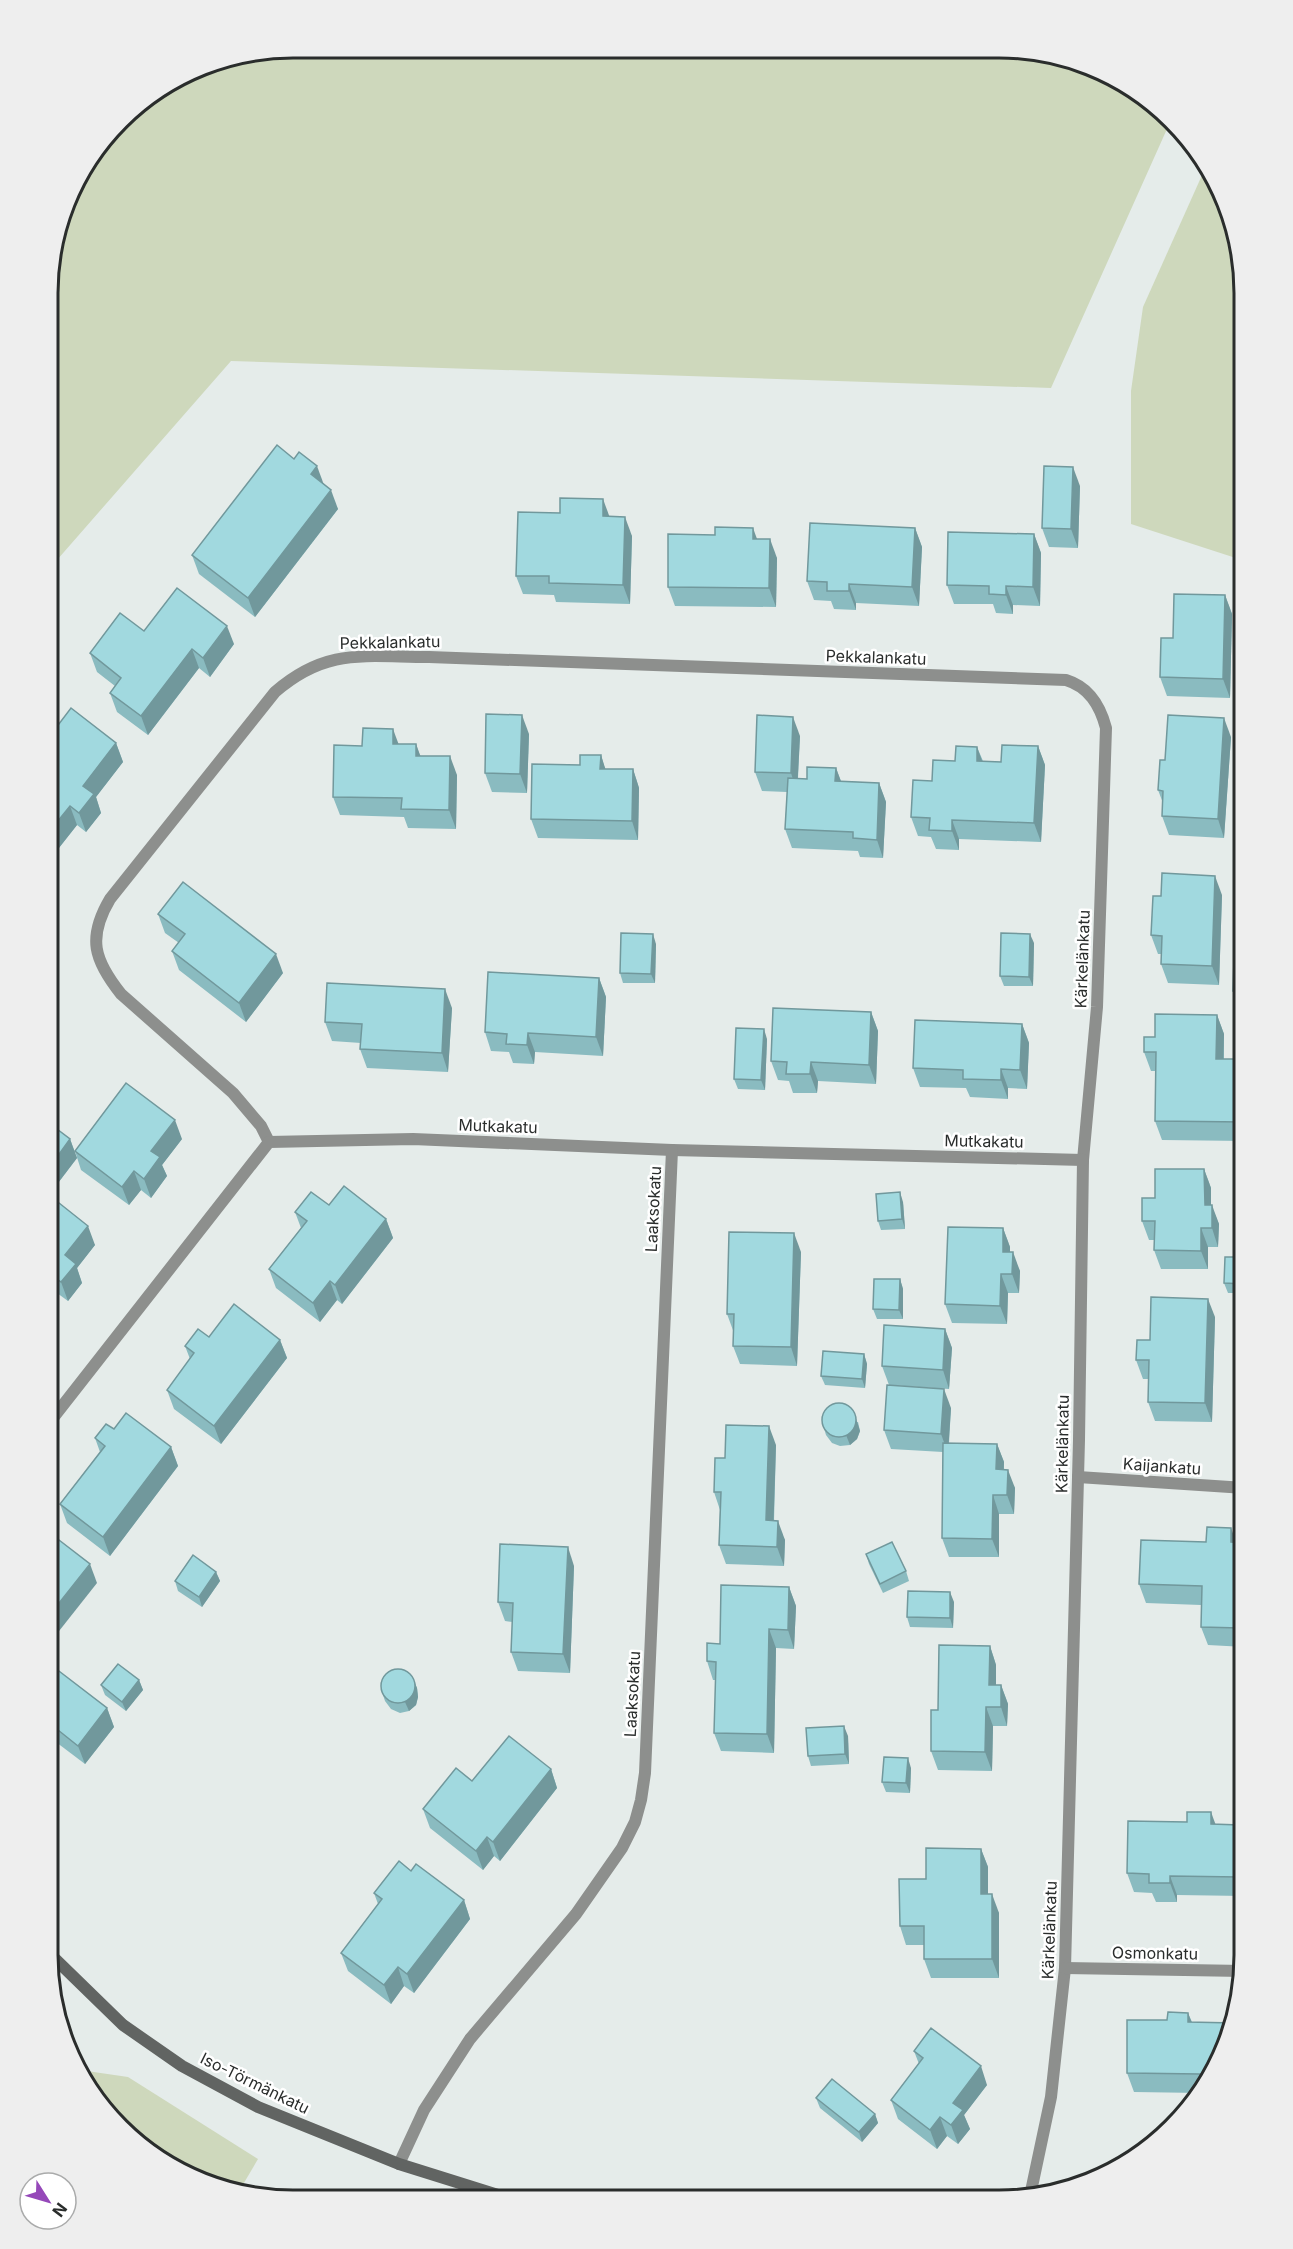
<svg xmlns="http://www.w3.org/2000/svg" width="1293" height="2249" font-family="Inter,sans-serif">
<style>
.green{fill:#ced8bc}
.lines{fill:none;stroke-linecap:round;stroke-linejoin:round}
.street{stroke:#8d8f8d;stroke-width:12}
.secondary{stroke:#616462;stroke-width:12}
.wall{fill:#8abbc0}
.shaded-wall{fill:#71989c}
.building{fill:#a1d9df;stroke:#71989c;stroke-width:1.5}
.labels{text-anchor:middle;stroke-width:5;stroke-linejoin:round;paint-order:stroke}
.street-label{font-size:16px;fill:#2a2d2c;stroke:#fff}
.rim{fill:none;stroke:#2a2d2c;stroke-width:3}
</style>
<rect width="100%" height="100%" fill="#e5ecea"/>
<g class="green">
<path d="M294,48L1047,53L1108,73L1161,109L1171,120L1051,388L231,361L50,568V262L73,185L131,109L200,67Z"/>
<path d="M1207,164L1232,214L1245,294V561L1131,524V391L1143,307Z"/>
<path d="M80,2070L128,2077L258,2159L238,2193L199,2182L144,2150L99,2105Z"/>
</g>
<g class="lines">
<g class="street">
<path d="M269,1142L261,1126L233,1093L121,994C94,960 87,938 110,899L275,692C327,647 365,657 429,657L1066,680C1089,687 1100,705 1106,728L1097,1007L1083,1160L1079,1440L1065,1968L1051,2097L1030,2196"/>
<path d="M49,1423L269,1142L413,1139L672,1150L1083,1160"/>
<path d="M1078,1477L1245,1488"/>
<path d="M1065,1968L1244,1971"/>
<path d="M399,2164L424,2110L470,2039L576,1914L622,1848L635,1822L641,1800L645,1773L672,1150"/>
</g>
<path class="secondary" d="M48,1952L123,2025L182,2066L258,2107L399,2164L514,2200"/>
</g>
<g class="wall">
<path d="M324,484L338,509L255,617L199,574L192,555Z"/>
<path d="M1080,486L1078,548L1049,547L1042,528Z"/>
<path d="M610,517L632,536L630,604L556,602L554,595L523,594L516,576Z"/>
<path d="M915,528L922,547L919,606L856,603V610L834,609L831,601L814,600L807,581Z"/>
<path d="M1034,534L1041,553L1040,606L1013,605V614L996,613L993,604H954L947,585Z"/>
<path d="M757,539L777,558L776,607L675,606L668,587Z"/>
<path d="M1225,595L1232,614L1230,698L1167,696L1160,677L1173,638Z"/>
<path d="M144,631L234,644L210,677L199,668L148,735L117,712L110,693L115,686L97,672L90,653Z"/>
<path d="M529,734L527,793L492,792L485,773Z"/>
<path d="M800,736L798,778L807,779L836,768L841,781L879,783L886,802L883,858L860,857L858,851L792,848L785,829L787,792L762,791L755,772Z"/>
<path d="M49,737L116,743L123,762L96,797L101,813L86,832L77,825L51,858L49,856Z"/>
<path d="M1231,737L1224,838L1169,835L1162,816L1163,803L1158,790L1165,760Z"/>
<path d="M399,744H416L420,756L457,775L456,829L408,828L404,817L340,815L333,797L362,746Z"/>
<path d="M1038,746L1045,765L1041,842L959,839V850L936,849L931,837L918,836L911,817L932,781L955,761L977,747L983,761L1001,762Z"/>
<path d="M601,755L605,769H633L639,788L638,840L538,838L531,819L580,765Z"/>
<path d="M1245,819V870H1242L1235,851Z"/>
<path d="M1222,895L1219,985L1168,983L1161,964V954H1158L1151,935Z"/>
<path d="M158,914L283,973L246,1022L179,970L172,951L179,943L165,933Z"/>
<path d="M1034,943L1033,986H1004L1000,976Z"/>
<path d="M656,944L655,983H623L620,973Z"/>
<path d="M1245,959V1010H1240L1233,991Z"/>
<path d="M599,978L606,997L603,1056L535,1052L534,1064L513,1063L509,1052L491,1051L485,1032Z"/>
<path d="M452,1008L448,1072L367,1068L360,1049L361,1043L332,1041L325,1022Z"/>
<path d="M871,1012L878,1031L876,1084L818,1081L817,1093H793L789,1081L778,1080L771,1061Z"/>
<path d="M1217,1015L1224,1034V1059H1245V1141L1162,1140L1155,1121L1156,1071H1151L1144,1052Z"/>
<path d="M1022,1024L1029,1043L1027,1089L1008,1088V1099L970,1097L966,1088L920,1087L913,1068Z"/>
<path d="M767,1039L765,1090L738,1089L734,1079Z"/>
<path d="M49,1123L70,1139L77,1158L58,1183L49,1176Z"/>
<path d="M182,1139L162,1165L167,1176L151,1198L141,1190L129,1205L81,1170L75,1151Z"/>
<path d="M1204,1169L1211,1188V1205L1219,1224L1218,1247H1208V1269H1161L1154,1250V1240H1149L1142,1221L1155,1198Z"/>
<path d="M49,1195L95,1245L77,1268L82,1283L68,1301L57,1293L49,1304Z"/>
<path d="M903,1202L905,1229L881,1230L878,1221Z"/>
<path d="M329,1205L386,1219L393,1238L342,1304L337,1300L320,1322L276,1288L269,1269L301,1228L295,1212Z"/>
<path d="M1003,1228L1010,1247V1252L1020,1271L1019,1293H1008L1007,1324L952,1323L945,1304Z"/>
<path d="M801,1252L797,1366L740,1364L733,1346L734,1333L727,1314Z"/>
<path d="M1245,1257V1293H1228L1224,1283Z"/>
<path d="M900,1279L903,1289V1319H877L873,1309Z"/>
<path d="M1215,1317L1212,1422L1155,1421L1148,1402L1149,1379H1143L1136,1360L1150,1340Z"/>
<path d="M945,1329L952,1348L949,1389L889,1385L882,1366Z"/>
<path d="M209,1337L280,1340L287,1358L221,1444L174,1409L167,1390L190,1359L185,1346Z"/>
<path d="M864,1354L867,1364L865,1388L825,1385L821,1376Z"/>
<path d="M951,1408L949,1443L997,1444L1004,1462V1469L1015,1488L1014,1514H999V1557H949L942,1538L943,1452L891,1449L884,1430Z"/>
<path d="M858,1422L860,1431L857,1439L850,1445L840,1446L832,1443L826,1435L823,1425Z"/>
<path d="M114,1429L171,1447L178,1466L110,1556L67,1523L60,1504L100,1452L95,1438Z"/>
<path d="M776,1445L774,1521L785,1540L784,1566L726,1564L719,1545L720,1510L714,1492L725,1458Z"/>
<path d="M1236,1543H1245V1647L1208,1645L1201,1627V1605L1146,1603L1139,1584Z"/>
<path d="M866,1554L906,1571L909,1581L883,1593L869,1564Z"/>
<path d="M574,1566L570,1673L518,1671L511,1652L513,1622L505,1621L498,1602Z"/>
<path d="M216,1572L220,1581L202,1607L178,1591L175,1581Z"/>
<path d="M789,1587L796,1606L794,1649L776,1648L774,1753L721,1751L714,1733L716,1680H713L707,1661L720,1644Z"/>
<path d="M954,1602L953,1628L910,1627L907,1617Z"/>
<path d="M990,1646L996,1665V1685H1001L1008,1704L1007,1726H993L992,1771L938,1770L931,1751L938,1710Z"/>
<path d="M48,1677L107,1708L114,1727L85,1764L48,1736Z"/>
<path d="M413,1679L417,1688L418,1697L416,1705L409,1711L400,1713L391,1709L385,1701L382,1692Z"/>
<path d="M139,1680L143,1690L126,1711L105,1695L101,1685Z"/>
<path d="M1245,1701V1744H1243L1240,1735Z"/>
<path d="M848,1736L849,1764L811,1766L808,1756Z"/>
<path d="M911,1768L910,1793L886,1792L882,1782Z"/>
<path d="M551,1769L557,1788L500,1861L494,1856L483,1870L430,1828L423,1809L472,1781Z"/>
<path d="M1187,1822L1216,1824L1244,1836V1896L1177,1895V1902H1156L1152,1893L1134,1892L1127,1873Z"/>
<path d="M981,1849L988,1867V1894L999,1913V1978H931L924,1959V1945H906L900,1926L926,1879Z"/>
<path d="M374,1893L464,1900L470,1919L414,1993L404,1986L391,2004L348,1971L341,1953L378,1904Z"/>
<path d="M1188,2013L1192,2022L1232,2035L1201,2093L1134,2092L1127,2073L1167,2020Z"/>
<path d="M914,2051L987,2085L964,2115L970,2129L958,2144L947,2136L937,2149L898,2119L891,2100L919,2064Z"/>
<path d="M816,2098L875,2114L878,2123L862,2142L820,2108Z"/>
</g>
<g class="shaded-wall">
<path d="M317,466L324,485L311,474Z"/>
<path d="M1073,467L1080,486L1078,548L1071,529Z"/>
<path d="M331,490L338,509L255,617L248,598Z"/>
<path d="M603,499L610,518L603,516Z"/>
<path d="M625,517L632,536L630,604L623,585Z"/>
<path d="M753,528L760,547L753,539Z"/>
<path d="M915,528L922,547L919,606L912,587Z"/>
<path d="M1034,534L1041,553L1040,606L1033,587Z"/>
<path d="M770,539L777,558L776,607L769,588Z"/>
<path d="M849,584L856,603V610L849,591Z"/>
<path d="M1006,586L1013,605V614L1006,595Z"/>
<path d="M1225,595L1232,614L1230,698L1223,679Z"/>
<path d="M227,626L234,644L210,677L203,658Z"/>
<path d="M192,649L199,668L148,735L141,716Z"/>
<path d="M522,715L529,734L527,793L520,774Z"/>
<path d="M793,717L800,736L797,792L791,773Z"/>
<path d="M1224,718L1231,737L1224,838L1218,819Z"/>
<path d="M393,729L400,748L393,744Z"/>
<path d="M116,743L123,762L96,797L101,813L86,832L79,813L83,786Z"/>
<path d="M416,744L423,763L416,756Z"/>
<path d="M1038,746L1045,765L1041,842L1034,823Z"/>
<path d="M977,747L984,766L977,761Z"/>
<path d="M601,755L607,774L600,769Z"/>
<path d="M450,756L457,775L456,829L449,810Z"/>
<path d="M836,768L843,787L835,781Z"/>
<path d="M633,769L639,788L638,840L632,821Z"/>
<path d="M879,783L886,802L883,858L877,840Z"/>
<path d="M70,806L77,825L51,858L49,853V832Z"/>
<path d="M952,820L959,839V850L952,831Z"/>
<path d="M1215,876L1222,895L1219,985L1212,966Z"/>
<path d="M653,934L656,944L655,983L651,974Z"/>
<path d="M1030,934L1034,943L1033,986L1029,977Z"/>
<path d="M276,954L283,973L246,1022L239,1003Z"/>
<path d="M599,978L606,997L603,1056L596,1037Z"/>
<path d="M445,989L452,1008L448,1072L442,1053Z"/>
<path d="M871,1012L878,1031L876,1084L869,1065Z"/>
<path d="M1217,1015L1224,1034L1223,1077L1216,1059Z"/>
<path d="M1022,1024L1029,1043L1027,1089L1020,1070Z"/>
<path d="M764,1029L767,1039L765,1090L761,1080Z"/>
<path d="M528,1033L535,1052L534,1064L527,1045Z"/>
<path d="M811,1062L818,1081L817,1093L810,1074Z"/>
<path d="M1001,1069L1008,1088V1099L1001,1080Z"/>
<path d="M175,1120L182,1139L162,1165L167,1176L151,1198L144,1179L151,1151Z"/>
<path d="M70,1139L77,1158L58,1183L52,1164Z"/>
<path d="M1204,1169L1211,1188V1224L1205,1205Z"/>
<path d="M134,1171L141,1190L129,1205L122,1187Z"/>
<path d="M900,1192L903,1202L905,1229L902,1219Z"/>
<path d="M1212,1205L1219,1224L1218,1247L1212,1228Z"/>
<path d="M386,1219L393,1238L342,1304L335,1285Z"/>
<path d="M88,1226L95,1245L77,1268L82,1283L68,1301L61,1282L65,1255Z"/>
<path d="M1003,1228L1010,1247V1271L1003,1252Z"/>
<path d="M1201,1228L1208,1247V1269L1201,1251Z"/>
<path d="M794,1233L801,1252L797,1366L791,1347Z"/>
<path d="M1013,1252L1020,1271L1019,1293L1012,1274Z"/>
<path d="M50,1274L57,1293L49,1304V1276Z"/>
<path d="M1001,1274L1008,1293L1007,1324L1000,1306Z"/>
<path d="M900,1279L903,1289V1319L899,1310Z"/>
<path d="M330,1281L337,1300L320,1322L313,1303Z"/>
<path d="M1208,1299L1215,1317L1212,1422L1205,1403Z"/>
<path d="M945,1329L952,1348L949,1389L943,1370Z"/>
<path d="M280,1340L287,1358L221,1444L214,1426Z"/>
<path d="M864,1354L867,1364L865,1388L862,1379Z"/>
<path d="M944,1389L951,1408L948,1453L941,1434Z"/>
<path d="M854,1412L860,1431L857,1439L850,1445L846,1435Z"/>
<path d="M769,1426L776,1445L773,1539L766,1520Z"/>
<path d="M997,1444L1004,1462L1003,1488L996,1469Z"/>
<path d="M171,1447L178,1466L110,1556L103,1537Z"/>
<path d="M1008,1470L1015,1488L1014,1514L1007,1495Z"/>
<path d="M993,1495L999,1514V1557L992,1539Z"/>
<path d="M778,1521L785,1540L784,1566L777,1547Z"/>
<path d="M1231,1528L1238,1547L1231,1542Z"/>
<path d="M568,1547L574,1566L570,1673L563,1654Z"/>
<path d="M90,1564L97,1583L48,1645V1617Z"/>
<path d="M216,1572L220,1581L202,1607L199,1597Z"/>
<path d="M789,1587L796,1606L794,1649L788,1630Z"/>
<path d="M1241,1591L1245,1600V1640L1240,1628Z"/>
<path d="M950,1592L954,1602L953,1628L950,1618Z"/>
<path d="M769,1629L776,1648L774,1753L767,1734Z"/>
<path d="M990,1646L996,1665V1704L989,1685Z"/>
<path d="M413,1679L417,1688L418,1697L416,1705L409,1711L405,1702Z"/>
<path d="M139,1680L143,1690L126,1711L122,1702Z"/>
<path d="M1001,1685L1008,1704L1007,1726L1001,1707Z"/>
<path d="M986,1707L993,1726L992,1771L985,1752Z"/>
<path d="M107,1708L114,1727L85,1764L78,1746Z"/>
<path d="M844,1726L848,1736L849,1764L845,1754Z"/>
<path d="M908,1758L911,1768L910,1793L906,1783Z"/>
<path d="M551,1769L557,1788L500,1861L493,1842Z"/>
<path d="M1211,1812L1218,1831L1211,1824Z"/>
<path d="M1240,1825L1244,1836V1890L1240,1877Z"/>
<path d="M487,1837L494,1856L483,1870L476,1851Z"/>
<path d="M981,1849L988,1867V1913L981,1894Z"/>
<path d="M1170,1876L1177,1895V1902L1170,1883Z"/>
<path d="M992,1894L999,1913V1978L992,1959Z"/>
<path d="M464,1900L470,1919L414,1993L407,1974Z"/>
<path d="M398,1967L404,1986L391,2004L384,1985Z"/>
<path d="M1188,2013L1195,2031L1188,2022Z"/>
<path d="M981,2066L987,2085L964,2115L970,2129L958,2144L951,2125L953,2103Z"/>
<path d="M875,2114L878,2123L862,2142L859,2132Z"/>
<path d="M940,2117L947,2136L937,2149L930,2130Z"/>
</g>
<g class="building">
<path d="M277,445L294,459L299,452L317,466L311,474L331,490L248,598L192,555Z"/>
<path d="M1044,466L1073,467L1071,529L1042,528Z"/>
<path d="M560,498L603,499V516L625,517L623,585L549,583V576H516L518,512L560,513Z"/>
<path d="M810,523L915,528L912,587L849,584V591H827V582L807,581Z"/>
<path d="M715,527L753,528V539H770L769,588L668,587V534L715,535Z"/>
<path d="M948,532L1034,534L1033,587L1006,586V595L989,594V586L947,585Z"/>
<path d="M177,588L227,626L203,658L192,649L141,716L110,693L121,678L90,653L120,613L144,631Z"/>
<path d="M1174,594L1225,595L1223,679L1160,677L1161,638H1173Z"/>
<path d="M71,708L116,743L83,786L94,794L79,813L70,806L49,832V737Z"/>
<path d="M486,714L522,715L520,774L485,773Z"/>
<path d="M757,715L793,717L791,773L755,772Z"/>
<path d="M1168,715L1224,718L1218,819L1162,816L1163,791L1158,790L1160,760H1165Z"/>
<path d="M363,728L393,729V744H416V756H450L449,810L401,809L402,798L333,797L334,745L362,746Z"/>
<path d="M1002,745L1038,746L1034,823L952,820V831L929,830L930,818L911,817L913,780L932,781L933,760L955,761L956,746L977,747V761L1001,762Z"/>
<path d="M580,755H601L600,769H633L632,821L531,819L532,764L580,765Z"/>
<path d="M807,767L836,768L835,781L879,783L877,840L853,838V832L785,829L788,778L807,779Z"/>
<path d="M1237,819H1245V851H1235Z"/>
<path d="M1162,873L1215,876L1212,966L1161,964L1162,936L1151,935L1153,896H1161Z"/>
<path d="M183,882L276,954L239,1003L172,951L185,934L158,914Z"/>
<path d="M621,933L653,934L651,974L620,973Z"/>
<path d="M1001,933L1030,934L1029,977L1000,976Z"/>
<path d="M1234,959H1245V991H1233Z"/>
<path d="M488,972L599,978L596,1037L528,1033L527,1045L506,1044L507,1034L485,1032Z"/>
<path d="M327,983L445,989L442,1053L360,1049L362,1024L325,1022Z"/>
<path d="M773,1008L871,1012L869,1065L811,1062L810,1074H786L787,1062L771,1061Z"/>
<path d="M1155,1014L1217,1015L1216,1059H1245V1122L1155,1121L1156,1052H1144V1037H1155Z"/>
<path d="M915,1020L1022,1024L1020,1070L1001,1069V1080L963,1079V1070L913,1068Z"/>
<path d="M736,1028L764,1029L761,1080L734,1079Z"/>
<path d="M126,1083L175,1120L151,1151L160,1157L144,1179L134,1171L122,1187L75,1151Z"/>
<path d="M49,1123L70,1139L52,1164L49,1162Z"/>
<path d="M1155,1169H1204L1205,1205H1212V1228H1201V1251L1154,1250L1155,1221H1142V1198H1155Z"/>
<path d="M344,1186L386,1219L335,1285L330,1281L313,1303L269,1269L307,1221L295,1212L311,1192L329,1205Z"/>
<path d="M900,1192L902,1219L878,1221L876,1194Z"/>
<path d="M49,1195L88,1226L65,1255L76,1264L61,1282L50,1274L49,1276Z"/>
<path d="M948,1227L1003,1228V1252H1013L1012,1274H1001L1000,1306L945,1304Z"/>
<path d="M729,1232L794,1233L791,1347L733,1346L734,1314H727Z"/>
<path d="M1225,1257H1245V1284L1224,1283Z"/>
<path d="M874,1279H900L899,1310L873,1309Z"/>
<path d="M1151,1297L1208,1299L1205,1403L1148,1402L1149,1360H1136L1137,1340H1150Z"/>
<path d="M234,1304L280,1340L214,1426L167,1390L194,1353L185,1346L198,1329L209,1337Z"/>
<path d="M884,1325L945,1329L943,1370L882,1366Z"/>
<path d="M823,1351L864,1354L862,1379L821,1376Z"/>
<path d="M887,1385L944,1389L941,1434L884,1430Z"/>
<circle cx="839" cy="1420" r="17"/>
<path d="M126,1413L171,1447L103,1537L60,1504L105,1446L95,1438L106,1424L114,1429Z"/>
<path d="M726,1425L769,1426L766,1520L778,1521L777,1547L719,1545L721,1492H714L715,1458H725Z"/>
<path d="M943,1443L997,1444L996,1469L1008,1470L1007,1495H993L992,1539L942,1538Z"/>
<path d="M1207,1527L1231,1528V1542L1245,1543V1591H1241L1240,1628L1201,1627L1202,1586L1139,1584L1141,1540L1206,1542Z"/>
<path d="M59,1540L90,1564L48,1617V1551L50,1553Z"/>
<path d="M892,1542L906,1571L880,1584L866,1554Z"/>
<path d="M500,1544L568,1547L563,1654L511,1652L513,1603L498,1602Z"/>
<path d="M193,1555L216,1572L199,1597L175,1581Z"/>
<path d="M721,1585L789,1587L788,1630L769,1629L767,1734L714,1733L716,1662L707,1661V1643L720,1644Z"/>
<path d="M908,1591L950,1592V1618L907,1617Z"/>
<path d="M939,1645L990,1646L989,1685H1001V1707H986L985,1752L931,1751V1710H938Z"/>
<path d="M118,1664L139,1680L122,1702L101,1685Z"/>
<path d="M55,1668L107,1708L78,1746L48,1722V1677Z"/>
<circle cx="398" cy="1686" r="17"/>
<path d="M1241,1701H1245V1735H1240Z"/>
<path d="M844,1726L845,1754L808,1756L806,1728Z"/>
<path d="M509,1736L551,1769L493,1842L487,1837L476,1851L423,1809L456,1768L472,1781Z"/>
<path d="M884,1757L908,1758L906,1783L882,1782Z"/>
<path d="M1187,1812H1211V1824L1240,1825V1877L1170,1876V1883H1149V1874L1127,1873L1128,1821L1187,1822Z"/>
<path d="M926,1848L981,1849V1894H992V1959H924V1926H900L899,1879H926Z"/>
<path d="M399,1861L411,1871L416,1864L464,1900L407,1974L398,1967L384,1985L341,1953L382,1899L374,1893Z"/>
<path d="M1168,2012L1188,2013V2022L1234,2023L1232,2035L1206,2082H1200V2074L1127,2073V2020H1167Z"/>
<path d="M931,2028L981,2066L953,2103L963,2110L951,2125L940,2117L930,2130L891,2100L923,2058L914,2051Z"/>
<path d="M832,2079L875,2114L859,2132L816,2098Z"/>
</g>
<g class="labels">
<g class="street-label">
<text transform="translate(390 642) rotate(-1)" y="6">Pekkalankatu</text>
<text transform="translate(876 657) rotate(2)" y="6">Pekkalankatu</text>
<text transform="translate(1082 959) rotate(-88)" y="6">Kärkelänkatu</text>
<text transform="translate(498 1126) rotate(2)" y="6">Mutkakatu</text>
<text transform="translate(984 1141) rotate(1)" y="6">Mutkakatu</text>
<text transform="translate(653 1209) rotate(-87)" y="6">Laaksokatu</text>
<text transform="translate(1062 1444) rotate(-89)" y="6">Kärkelänkatu</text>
<text transform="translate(1162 1466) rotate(4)" y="6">Kaijankatu</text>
<text transform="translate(632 1694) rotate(-87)" y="6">Laaksokatu</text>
<text transform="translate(1049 1930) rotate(-88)" y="6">Kärkelänkatu</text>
<text transform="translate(1155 1953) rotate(1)" y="6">Osmonkatu</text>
<text transform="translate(255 2083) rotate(26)" y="6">Iso-Törmänkatu</text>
</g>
</g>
<path d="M0 0H1293V2249H0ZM293 58H999A235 235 0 0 1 1234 293V1955A235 235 0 0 1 999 2190H293A235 235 0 0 1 58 1955V293A235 235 0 0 1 293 58Z" fill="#eee" fill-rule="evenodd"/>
<path class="rim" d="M293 58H999A235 235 0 0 1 1234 293V1955A235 235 0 0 1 999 2190H293A235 235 0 0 1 58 1955V293A235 235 0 0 1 293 58Z"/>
<g transform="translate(48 2201) rotate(127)"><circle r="28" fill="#ffffff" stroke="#aaabab" stroke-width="1.5"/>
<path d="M0-4.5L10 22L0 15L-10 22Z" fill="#9548b9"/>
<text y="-9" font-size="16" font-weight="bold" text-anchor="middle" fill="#2a2d2c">N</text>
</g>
</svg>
